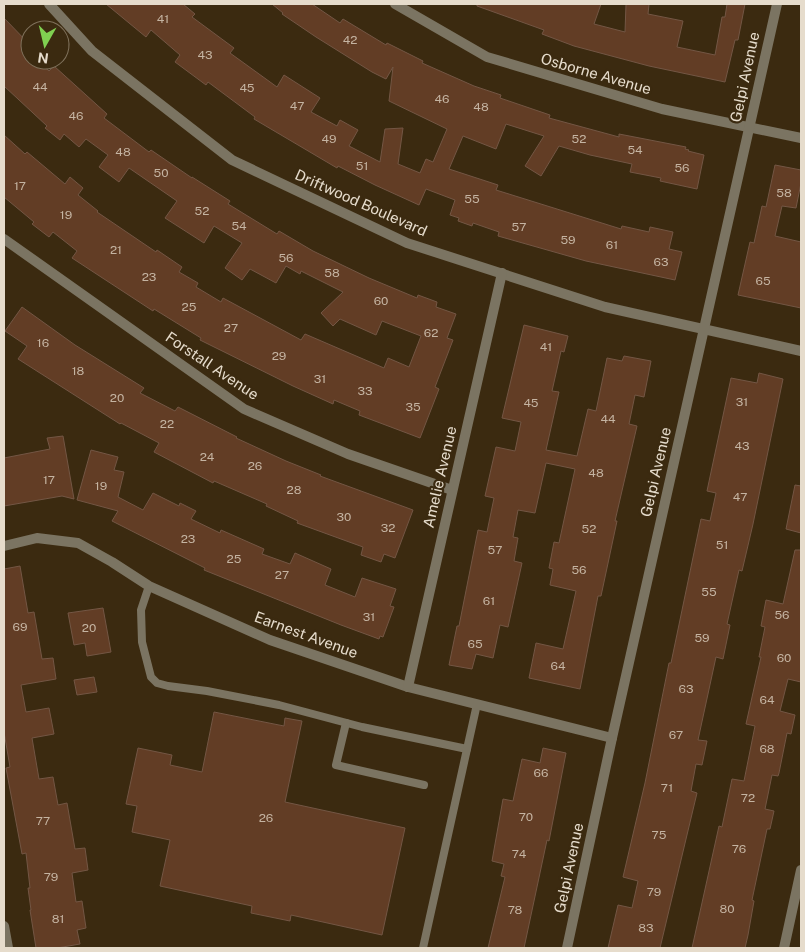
<svg xmlns="http://www.w3.org/2000/svg" width="805" height="952" font-family="'Public Sans',sans-serif">
<style>
.building{fill:#623d25;stroke:#735644}
.lines{fill:none;stroke-linecap:round;stroke-linejoin:round}
.service{stroke:#7b7462;stroke-width:8}
.minor{stroke:#7b7462;stroke-width:10}
.labels{text-anchor:middle;stroke-width:4.5;stroke-linejoin:round;paint-order:stroke}
.number-label{font-size:12px;fill:#c5b4a2}
.street-label{font-size:15px;fill:#e6dccc;stroke:#3b2a10}
</style>
<rect width="100%" height="100%" fill="#3b2a10"/>
<g class="building">
<path d="M106,4H183L195,14L192,17L234,48L230,53L277,87L284,75L320,98L311,112L337,126L340,120L358,130L349,146L380,162L385,129L403,128L398,164L420,173L426,159L433,162L447,129L389,101L393,67L386,79L372,72L316,37L282,14L283,13L272,4H312L340,23L343,19L386,45L387,43L423,61L422,63L474,86L501,95L500,98L550,115L549,118L619,137V134L686,147L685,149L689,150L688,151L704,155L697,189L660,181L661,178L630,172L632,164L590,155L559,146L541,176L525,166L544,136L506,124L496,149L463,136L449,169L498,185L496,190L621,229L622,226L649,232L650,227L673,232L669,249L682,252L675,280L586,261L498,236L499,232L473,223L472,226L458,221L459,218L450,215L455,200L426,189L419,205L375,185L338,166L337,168L254,119L255,117L208,82L206,85L175,62L180,55L151,30L146,37Z"/>
<path d="M477,4H601L594,24L625,32L626,4H649L648,14L683,21L677,47L715,55L722,17H725L727,4H745L738,40H735L725,82L649,66L574,46L542,34L544,30L477,6Z"/>
<path d="M4,18L30,45V60H37L49,71L54,66L107,114L104,118L149,152L151,150L192,178V177L230,201L228,204L277,234L279,231L313,251L369,278L417,298L418,295L437,302L436,307L456,314L447,338L453,340L435,387L439,389L420,438L359,415L360,411L334,400L333,404L293,386L200,340L201,338L154,309L153,311L72,258L77,251L53,232L49,237L32,224L34,222L4,197V135L25,154L27,152L65,184L70,177L83,188L78,195L98,211L97,212L156,252L157,250L182,267L179,272L198,283L196,287L221,302L223,298L301,340L305,334L384,368L388,358L409,367L421,336L382,321L376,335L340,319L333,326L321,313L343,292L301,271L300,274L286,266L276,283L250,269L242,280L225,268L242,243L214,226L204,243L165,218L177,201L129,168L119,182L99,167L108,155L86,139L79,147L64,134L60,140L45,128L47,126L4,86Z"/>
<path d="M775,165L801,170V183L796,208L782,206L775,236L801,242V308L738,295L750,242L754,243L762,206L766,207Z"/>
<path d="M22,307L75,345L144,388L140,393L175,411L178,407L237,437L236,438L286,461L321,475L320,476L413,510L395,558L384,554L381,562L361,555L363,547L297,523L298,521L266,506L267,504L214,481L213,483L154,452L159,443L121,423L120,424L18,359L27,346L5,331Z"/>
<path d="M524,325L568,336L564,352L561,351L552,391L559,392L546,450L577,456L588,409L596,411L607,358L622,361L624,356L651,361L644,397L635,395L629,424L637,426L615,521H617L601,596H598L580,689L529,678L536,643L563,649L576,591L550,585L553,569L549,568L554,542L559,543L575,469L546,463L535,513L518,510L513,537L518,538L514,561L522,563L508,627L500,625L493,658L476,654L472,669L449,665L457,626H459L478,530L487,532L494,498L485,496L496,447L515,451L521,422L502,418Z"/>
<path d="M759,373L783,379L753,524L742,571L739,570L727,624L730,625L723,659L716,657L698,740L707,741L702,765L696,764L691,791L697,793L660,948H608L618,905L632,908L638,881L623,877L645,783L669,663H671L701,519L710,521L716,493L707,491L731,378L757,383Z"/>
<path d="M63,436L74,499L62,496L4,506V458L50,449L47,438Z"/>
<path d="M91,450L118,457L114,470L124,472L118,497L143,510L153,493L179,506L180,503L196,511L191,519L220,533L221,530L264,549L262,554L290,564L295,553L331,569L325,585L355,597L362,578L396,589L390,606L394,607L383,637L380,636L379,639L341,625L204,570L205,568L112,521L118,511L77,500Z"/>
<path d="M795,485L801,486V533L786,529Z"/>
<path d="M795,550H801V682L788,679L780,711L795,715L791,734L787,733L779,773L778,776L772,775L765,809L774,811L770,829H767L752,900L754,901L748,935L745,948H692L719,826L722,827L732,779L744,781L755,726L746,724L761,657H759L765,627L761,626L766,600L783,604Z"/>
<path d="M20,566L28,613L34,612L42,659L53,658L56,679L21,685L26,712L49,708L54,734L32,738L39,779L53,777L58,805L67,803L75,849L85,848L88,870L72,873L76,902L82,901L86,928L77,930L80,944L57,948H36L30,910H31L28,888H30L26,853L22,854L6,768L10,767L4,732V569Z"/>
<path d="M103,608L111,652L87,656L85,643L74,645L68,613Z"/>
<path d="M94,677L97,692L77,695L74,680Z"/>
<path d="M214,712L284,726L285,718L302,721L285,802L405,828L382,935L291,915L290,921L251,913L252,906L160,886L170,840L132,832L137,806L126,804L138,748L172,755L170,765L202,772Z"/>
<path d="M543,748L566,753L549,841L547,840L524,948H488L505,877L501,876L504,864L492,861L503,799L513,801L522,759L540,763Z"/>
</g>
<g class="lines">
<g class="service">
<path d="M149,586L141,610L142,642L151,677L157,683L168,686L207,691L279,705L362,727L467,749"/>
<path d="M346,723L336,765L424,785"/>
<path d="M423,948L477,704"/>
</g>
<g class="minor">
<path d="M49,4L92,51L232,160L407,243L605,307L801,351"/>
<path d="M395,4L487,57L662,109L801,138"/>
<path d="M4,239L244,409L348,454L452,490"/>
<path d="M4,546L37,538L78,543L112,562L149,586L270,640L408,687L612,738"/>
<path d="M408,687L502,273"/>
<path d="M4,926L8,948"/>
<path d="M567,948L612,738L777,4"/>
<path d="M784,948L801,870"/>
</g>
</g>
<g class="labels">
<g class="number-label">
<text x="163" y="23">41</text>
<text x="350" y="44">42</text>
<text x="205" y="59">43</text>
<text x="40" y="91">44</text>
<text x="247" y="92">45</text>
<text x="442" y="103">46</text>
<text x="297" y="110">47</text>
<text x="481" y="111">48</text>
<text x="76" y="120">46</text>
<text x="329" y="143">49</text>
<text x="579" y="143">52</text>
<text x="635" y="154">54</text>
<text x="123" y="156">48</text>
<text x="362" y="170">51</text>
<text x="682" y="172">56</text>
<text x="161" y="177">50</text>
<text x="20" y="190">17</text>
<text x="784" y="197">58</text>
<text x="472" y="203">55</text>
<text x="202" y="215">52</text>
<text x="66" y="219">19</text>
<text x="239" y="230">54</text>
<text x="519" y="231">57</text>
<text x="568" y="244">59</text>
<text x="612" y="249">61</text>
<text x="116" y="254">21</text>
<text x="286" y="262">56</text>
<text x="661" y="266">63</text>
<text x="332" y="277">58</text>
<text x="149" y="281">23</text>
<text x="763" y="285">65</text>
<text x="381" y="305">60</text>
<text x="189" y="311">25</text>
<text x="231" y="332">27</text>
<text x="431" y="337">62</text>
<text x="43" y="347">16</text>
<text x="546" y="351">41</text>
<text x="279" y="360">29</text>
<text x="78" y="375">18</text>
<text x="320" y="383">31</text>
<text x="365" y="395">33</text>
<text x="117" y="402">20</text>
<text x="742" y="406">31</text>
<text x="531" y="407">45</text>
<text x="413" y="411">35</text>
<text x="608" y="423">44</text>
<text x="167" y="428">22</text>
<text x="742" y="450">43</text>
<text x="207" y="461">24</text>
<text x="255" y="470">26</text>
<text x="596" y="477">48</text>
<text x="49" y="484">17</text>
<text x="101" y="490">19</text>
<text x="294" y="494">28</text>
<text x="740" y="501">47</text>
<text x="344" y="521">30</text>
<text x="388" y="532">32</text>
<text x="589" y="533">52</text>
<text x="188" y="543">23</text>
<text x="722" y="549">51</text>
<text x="495" y="554">57</text>
<text x="234" y="563">25</text>
<text x="579" y="574">56</text>
<text x="282" y="579">27</text>
<text x="709" y="596">55</text>
<text x="489" y="605">61</text>
<text x="782" y="619">56</text>
<text x="369" y="621">31</text>
<text x="20" y="631">69</text>
<text x="89" y="632">20</text>
<text x="702" y="642">59</text>
<text x="475" y="648">65</text>
<text x="784" y="662">60</text>
<text x="558" y="670">64</text>
<text x="686" y="693">63</text>
<text x="767" y="704">64</text>
<text x="676" y="739">67</text>
<text x="767" y="753">68</text>
<text x="541" y="777">66</text>
<text x="667" y="792">71</text>
<text x="748" y="802">72</text>
<text x="526" y="821">70</text>
<text x="266" y="822">26</text>
<text x="43" y="825">77</text>
<text x="659" y="839">75</text>
<text x="739" y="853">76</text>
<text x="519" y="858">74</text>
<text x="51" y="881">79</text>
<text x="654" y="896">79</text>
<text x="727" y="913">80</text>
<text x="515" y="914">78</text>
<text x="58" y="923">81</text>
<text x="646" y="932">83</text>
</g>
<g class="street-label">
<text transform="translate(596 74) rotate(16)" y="5">Osborne Avenue</text>
<text transform="translate(745 77) rotate(-78)" y="5">Gelpi Avenue</text>
<text transform="translate(361 203) rotate(24)" y="5">Driftwood Boulevard</text>
<text transform="translate(212 366) rotate(34)" y="5">Forstall Avenue</text>
<text transform="translate(656 472) rotate(-77)" y="5">Gelpi Avenue</text>
<text transform="translate(440 477) rotate(-77)" y="5">Amelie Avenue</text>
<text transform="translate(306 635) rotate(20)" y="5">Earnest Avenue</text>
<text transform="translate(569 868) rotate(-78)" y="5">Gelpi Avenue</text>
</g>
</g>
<rect width="805" height="952" fill="none" stroke="#e6dccc" stroke-width="10"/>
<g transform="translate(45 45) rotate(188)"><circle r="24" fill="#3b2a10" stroke="#7f715b"/>
<path d="M0-4L9 19L0 12L-9 19Z" fill="#80d051"/>
<text y="-8" font-size="14" font-weight="bold" text-anchor="middle" fill="#e6dccc">N</text>
</g>
</svg>
